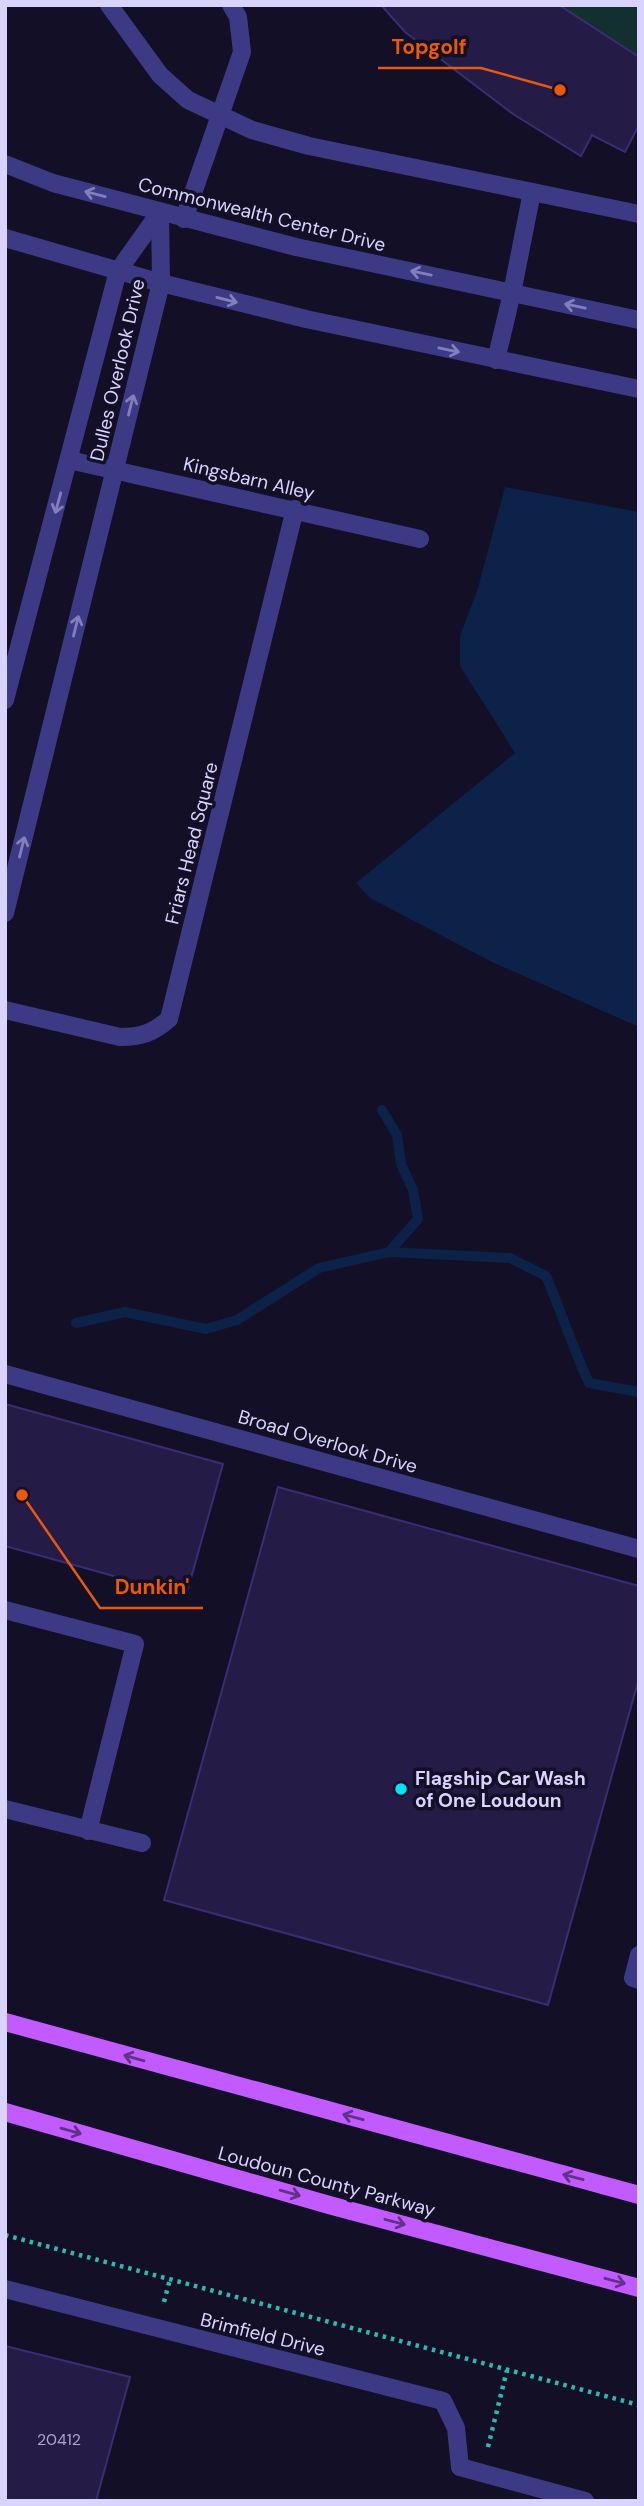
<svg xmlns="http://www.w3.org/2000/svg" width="644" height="2506" font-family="'DM Sans',sans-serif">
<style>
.green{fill:#12302f}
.water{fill:#0c2248}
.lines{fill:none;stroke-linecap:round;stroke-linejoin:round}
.stream{stroke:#0c2248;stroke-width:10}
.building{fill:#241b47;stroke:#3b2d73;stroke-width:2}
.path{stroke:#2fb8b0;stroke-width:4.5;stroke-dasharray:3.5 5;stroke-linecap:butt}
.service{stroke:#3d3a85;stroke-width:18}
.minor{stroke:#3d3a85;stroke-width:18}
.primary{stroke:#c25bff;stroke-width:18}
.oneway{stroke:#837fbc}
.oneway2{stroke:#623188}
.poi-dot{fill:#00e5ff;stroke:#130f26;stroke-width:2.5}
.labels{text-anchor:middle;stroke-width:7;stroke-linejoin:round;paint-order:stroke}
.number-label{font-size:16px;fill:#aca6d1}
.street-label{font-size:19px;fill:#d9d4ff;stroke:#130f26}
.poi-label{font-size:19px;font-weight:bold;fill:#d9d4ff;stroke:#130f26;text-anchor:start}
.leader{fill:none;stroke:#e8590c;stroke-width:2.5}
.callout-dot{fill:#e8590c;stroke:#130f26;stroke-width:2.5}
.callout-label{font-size:21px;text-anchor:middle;font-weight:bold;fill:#e8590c;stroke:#130f26;stroke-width:7;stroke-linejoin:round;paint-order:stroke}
</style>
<rect width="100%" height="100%" fill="#130f26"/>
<path class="green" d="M559,5H639V57Z"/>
<path class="water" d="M505,487L639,512V1027L492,962L370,898L356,883L515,753L460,666V636L478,588Z"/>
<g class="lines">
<g class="stream">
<path d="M382,1110L397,1135L401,1164L413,1190L418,1219L389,1252"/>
<path d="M76,1323L125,1312L206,1329L237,1320L319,1268L389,1252L510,1258L546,1276C561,1311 573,1348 589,1383L639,1392"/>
</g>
</g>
<g class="building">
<path d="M381,5H559L639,57V125L625,152L592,135L581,156L513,114L405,32Z"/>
<path d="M5,1404L223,1464L186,1596L5,1546Z"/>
<path d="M278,1487L639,1586V1678L548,2005L164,1900Z"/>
<path d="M5,2346L130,2377L96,2501H5Z"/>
</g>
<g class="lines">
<g class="path">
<path d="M5,2235L639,2405"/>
<path d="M164,2302L170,2279"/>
<path d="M488,2447L507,2370"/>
</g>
<g class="service">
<path d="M109,5L160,75L188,100L252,130L309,146L639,214"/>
<path d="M184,219L242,52L238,17L231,5"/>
<path d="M512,293L532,192"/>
<path d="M5,1610L135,1644L88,1831"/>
<path d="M5,1809L142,1843"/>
<path d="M639,1955L633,1978L639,1980"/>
<path d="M460,2467L585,2501"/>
</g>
<g class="minor">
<path d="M5,164L53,183L296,247L639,320"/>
<path d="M5,238L161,283L306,319L639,389"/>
<path d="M496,360L512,293"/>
<path d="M69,460L420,539"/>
<path d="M5,700L118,271L160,212"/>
<path d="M5,913L161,283L160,212"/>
<path d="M5,1010L120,1037C141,1037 153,1033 169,1019L295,509"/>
<path d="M5,1374L639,1549"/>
<path d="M5,2289L443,2401L456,2428L460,2467"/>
</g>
<g class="primary">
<path d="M5,2022L639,2195"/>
<path d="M5,2112L329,2205L639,2288"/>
</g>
</g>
<defs><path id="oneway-shaft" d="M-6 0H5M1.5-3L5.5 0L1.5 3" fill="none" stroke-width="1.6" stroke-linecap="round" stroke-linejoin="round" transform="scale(1.75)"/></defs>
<g class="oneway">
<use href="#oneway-shaft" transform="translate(95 194) rotate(-165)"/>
<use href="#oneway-shaft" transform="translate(421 273) rotate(-168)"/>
<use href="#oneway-shaft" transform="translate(227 300) rotate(14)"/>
<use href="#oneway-shaft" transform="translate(575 306) rotate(-168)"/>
<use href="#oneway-shaft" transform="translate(449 350) rotate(12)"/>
<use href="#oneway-shaft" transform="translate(131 405) rotate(-76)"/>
<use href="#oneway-shaft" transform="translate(58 503) rotate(105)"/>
<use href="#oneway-shaft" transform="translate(76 626) rotate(-76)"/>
<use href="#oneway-shaft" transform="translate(22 847) rotate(-76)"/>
</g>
<g class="oneway2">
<use href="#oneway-shaft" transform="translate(134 2058) rotate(-164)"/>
<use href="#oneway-shaft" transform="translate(353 2117) rotate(-165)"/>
<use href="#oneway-shaft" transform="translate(71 2131) rotate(16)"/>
<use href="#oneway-shaft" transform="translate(573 2177) rotate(-165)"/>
<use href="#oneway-shaft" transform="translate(290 2193) rotate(16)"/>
<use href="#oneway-shaft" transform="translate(395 2222) rotate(15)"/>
<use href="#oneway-shaft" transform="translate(615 2281) rotate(15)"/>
</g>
<circle class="poi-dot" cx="401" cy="1789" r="7"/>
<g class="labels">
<g class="number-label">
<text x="59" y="2445">20412</text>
</g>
<g class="street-label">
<text transform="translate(262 214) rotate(14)" y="7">Commonwealth Center Drive</text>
<text transform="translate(117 370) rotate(-77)" y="7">Dulles Overlook Drive</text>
<text transform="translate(249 478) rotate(13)" y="7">Kingsbarn Alley</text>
<text transform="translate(191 843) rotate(-76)" y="7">Friars Head Square</text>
<text transform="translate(328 1441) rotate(16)" y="7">Broad Overlook Drive</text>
<text transform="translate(327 2181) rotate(15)" y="7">Loudoun County Parkway</text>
<text transform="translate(263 2334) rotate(14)" y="7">Brimfield Drive</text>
</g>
<g class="poi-label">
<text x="415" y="1785">Flagship Car Wash<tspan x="415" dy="22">of One Loudoun</tspan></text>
</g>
</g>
<path class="leader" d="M560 90L481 68H378M22 1495L100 1608H203"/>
<g class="callout-dot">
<circle cx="560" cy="90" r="7"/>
<circle cx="22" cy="1495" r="7"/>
</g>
<g class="callout-label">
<text x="429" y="54">Topgolf</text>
<text x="152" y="1594">Dunkin'</text>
</g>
<rect width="644" height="2506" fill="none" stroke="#d9d4ff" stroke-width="14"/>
</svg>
